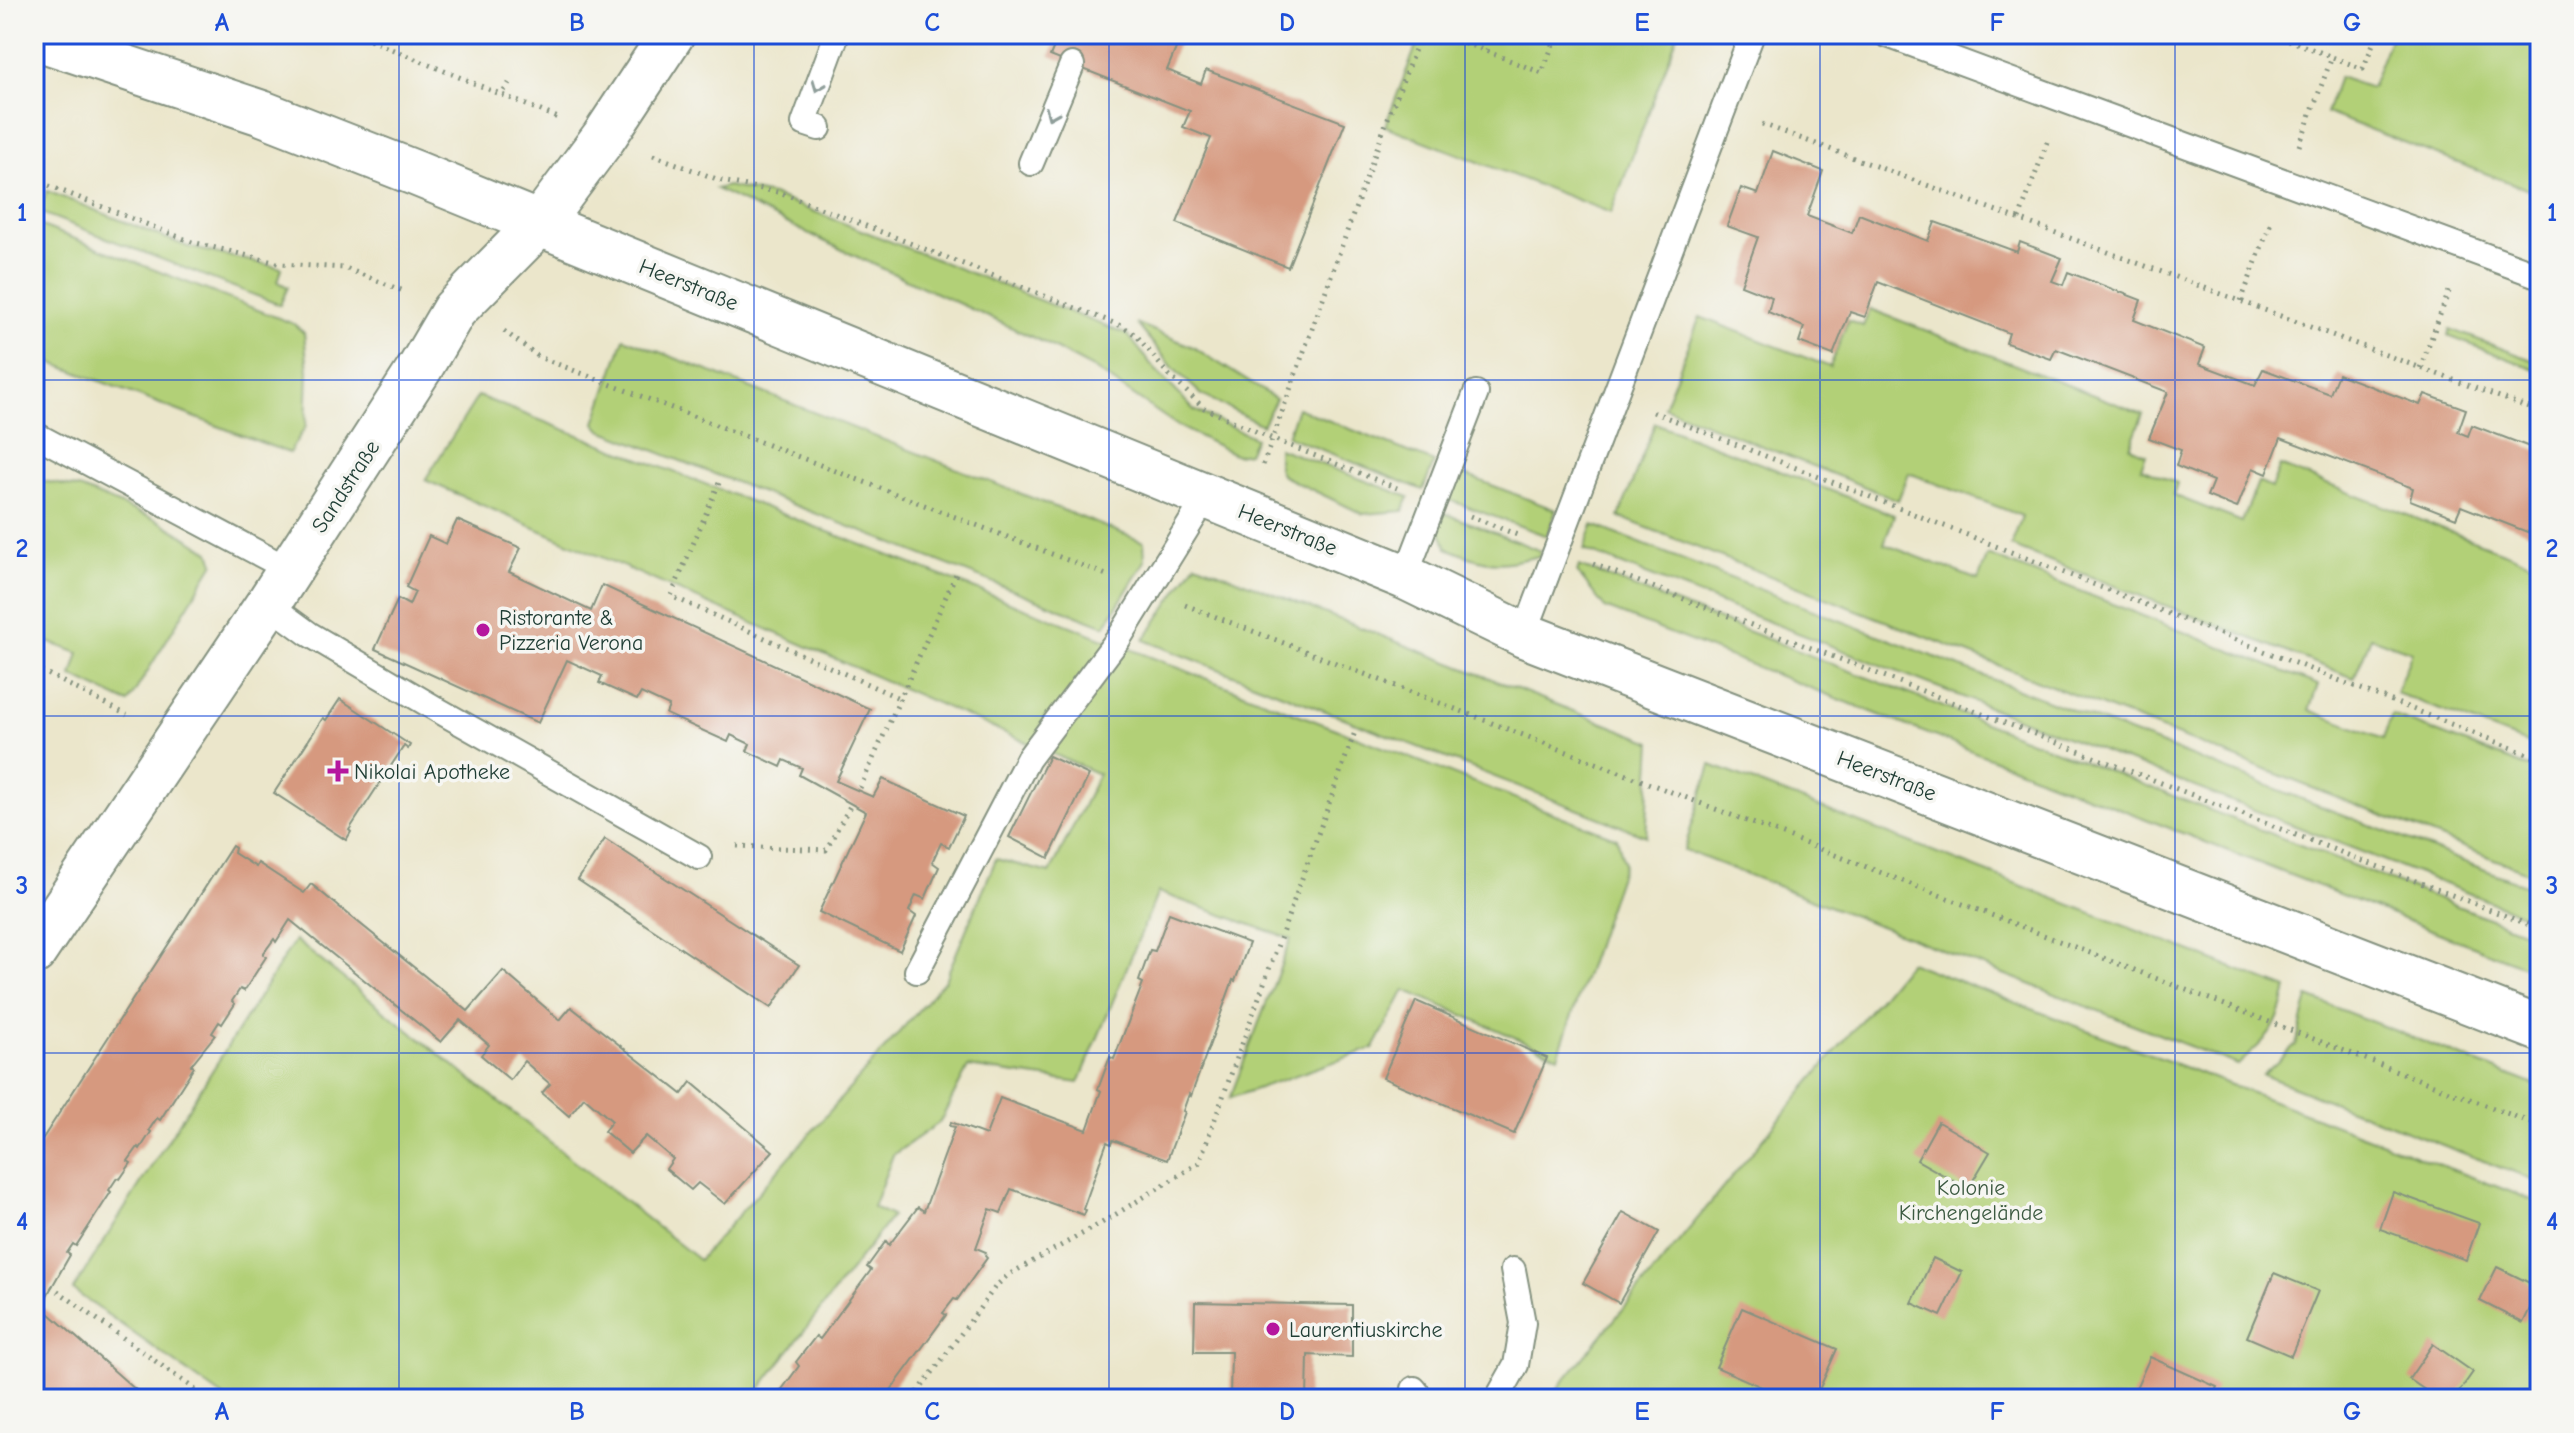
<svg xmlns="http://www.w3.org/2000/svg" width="2574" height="1433" font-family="'Comic Neue',sans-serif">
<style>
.green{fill:#b2d077;stroke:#688656;stroke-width:2}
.building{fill:#d6997f}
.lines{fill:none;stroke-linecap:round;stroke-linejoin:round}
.lane-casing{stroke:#859280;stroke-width:28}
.street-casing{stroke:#859280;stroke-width:48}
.secondary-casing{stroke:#859280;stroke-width:48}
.primary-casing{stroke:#859280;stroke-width:48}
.path{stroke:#859280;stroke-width:5;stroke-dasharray:2 6;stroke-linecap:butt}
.lane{stroke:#fff;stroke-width:24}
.street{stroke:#fff;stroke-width:44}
.secondary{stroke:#fff;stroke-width:44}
.primary{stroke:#fff;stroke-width:44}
.oneway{stroke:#8f9e9a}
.grid{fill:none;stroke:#1d4ed8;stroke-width:2;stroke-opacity:0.55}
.poi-dot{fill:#b5179e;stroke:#f6f6f2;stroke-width:3}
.labels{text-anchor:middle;stroke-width:7;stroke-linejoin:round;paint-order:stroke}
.street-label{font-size:22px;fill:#1f3d34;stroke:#f6f6f2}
.poi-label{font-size:22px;fill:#1f3d34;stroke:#f6f6f2;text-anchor:start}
.park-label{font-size:22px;fill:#3c5a41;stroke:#f6f6f2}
.neatline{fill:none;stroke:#1d4ed8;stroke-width:3}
.grid-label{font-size:26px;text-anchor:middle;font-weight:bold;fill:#1d4ed8}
</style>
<rect width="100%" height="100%" fill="#f6f6f2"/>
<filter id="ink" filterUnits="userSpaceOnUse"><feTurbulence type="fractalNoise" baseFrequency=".0125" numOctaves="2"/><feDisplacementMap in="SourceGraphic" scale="16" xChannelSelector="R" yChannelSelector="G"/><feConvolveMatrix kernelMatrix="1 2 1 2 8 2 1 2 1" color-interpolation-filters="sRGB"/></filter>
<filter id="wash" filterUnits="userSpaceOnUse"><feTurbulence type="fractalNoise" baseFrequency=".006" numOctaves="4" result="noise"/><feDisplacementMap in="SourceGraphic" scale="32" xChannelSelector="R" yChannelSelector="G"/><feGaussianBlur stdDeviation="1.8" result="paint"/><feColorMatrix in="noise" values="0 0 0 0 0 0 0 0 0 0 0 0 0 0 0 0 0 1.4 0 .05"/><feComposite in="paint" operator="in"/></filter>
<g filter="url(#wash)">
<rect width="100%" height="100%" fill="#ebe6cb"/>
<g class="green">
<path d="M1421,34H1678L1611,213L1385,126Z"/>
<path d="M2392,34H2540V194L2326,113L2339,77L2371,88Z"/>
<path d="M727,186L772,195L1128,335L1154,368L1194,410L1255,438L1248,453L1236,455L1178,426L1093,368L1045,343L853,255L716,189Z"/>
<path d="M47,191L188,247L282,268L278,282L288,287L280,305L39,212Z"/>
<path d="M34,223L294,324L304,333L308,371L306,426L289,453L34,356Z"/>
<path d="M1870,309L2143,414L2130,447L2146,454L2141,468L2177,483L2173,495L2242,522L2258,482L2271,488L2280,466L2540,566V748L2396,693L2412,652L2371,637L2354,678L2011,546L2022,516L1909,473L1898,500L1664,407L1700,317L1830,367L1848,321L1863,326Z"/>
<path d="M1136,323L1193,347L1276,399L1262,425L1202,395L1174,369Z"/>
<path d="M2450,329L2540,363V371L2448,336Z"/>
<path d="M624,338L1144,542L1145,561L1105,626L601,430L595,423Z"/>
<path d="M478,396L1617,838L1624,863L1558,1056L1405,990L1374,1048L1230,1098L1291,939L1158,892L1079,1083L968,1067L940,1122L893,1155L873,1207L892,1216L752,1399H226L73,1290L295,940L699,1260L945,980L996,859L1050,873L1099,774L425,480Z"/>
<path d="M1297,408L1434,462L1423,490L1287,436Z"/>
<path d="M1655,423L1894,515L1884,544L1978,580L1988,555L2318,685L2309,710L2383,739L2392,715L2540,772V877L1619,517Z"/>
<path d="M1278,448L1409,497L1403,511L1363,514L1281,475L1278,467Z"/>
<path d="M1455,471L1556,510L1547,536L1446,499Z"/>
<path d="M34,479L82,489L159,521L210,552L214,563L128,703L72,676L79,653L34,637Z"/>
<path d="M1442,512L1541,551L1539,556C1494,566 1490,566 1447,548L1438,525Z"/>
<path d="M1593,525L2540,891V921L1584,550Z"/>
<path d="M1196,563L1652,742L1646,836L1144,640Z"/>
<path d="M1579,566L2540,938V964L2526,967L1605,608L1577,572Z"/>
<path d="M1711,765L2287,989C2276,1033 2270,1035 2238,1065L1684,850Z"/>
<path d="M1909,962L2540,1203V1399H1549Z"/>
<path d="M2308,997L2540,1087V1183L2263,1075L2296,1045Z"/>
</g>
<g id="blocks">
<g class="building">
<path d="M1059,34H1182L1167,70L1201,84L1206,70L1345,123L1288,267L1177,223L1211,138L1183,127L1190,111L1050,56Z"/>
<path d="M1773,151L1823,171L1807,216L1852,233L1859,214L1928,241L1935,222L2017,252L2020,242L2062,258L2052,281L2063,285L2068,272L2141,300L2134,320L2205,348L2199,364L2255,385L2263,369L2330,394L2338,374L2420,405L2425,394L2466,409L2458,432L2468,436L2472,425L2540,451L2538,472L2540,473V537L2461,506L2456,518L2410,500L2413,488L2281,438L2267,474L2253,468L2237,508L2207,496L2213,481L2176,466L2181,450L2149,438L2168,392L2056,349L2051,359L2006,343L2009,333L1878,282L1865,317L1850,312L1833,355L1799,342L1804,327L1768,312L1772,297L1741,285L1758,237L1727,226L1741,188L1758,194Z"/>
<path d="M457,520L521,548L509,572L591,611L602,585L870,709L836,781L873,797L883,779L964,816L949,847L941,843L932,862L939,867L925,899L916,895L909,911L916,916L900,951L819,912L866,812L799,775L802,768L784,760L781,767L747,751L750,744L731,735L728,742L666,714L669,706L641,693L637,700L599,683L602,676L567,660L538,723L375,649L398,599L409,605L415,592L406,587L429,536L446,544Z"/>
<path d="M340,699L410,745L408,749L404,746L349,830L351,832L346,840L274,793L323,718L326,720Z"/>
<path d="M1049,756L1089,775L1049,858L1009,837Z"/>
<path d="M605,839L799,965L771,1008L578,880Z"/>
<path d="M232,846L235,848L234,853L256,867L258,863L304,893L311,884L468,1011L503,971L560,1020L571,1007L682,1094L691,1082L773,1151L725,1204L698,1183L691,1190L666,1169L673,1159L646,1136L630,1153L604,1131L612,1121L584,1097L569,1116L542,1093L550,1084L524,1061L510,1080L481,1055L489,1045L460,1020L441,1042L290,920L276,942L274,939L263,954L266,957L244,991L240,989L232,1001L235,1004L222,1024L219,1022L212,1033L215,1035L191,1065L194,1067L160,1120L157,1118L149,1130L151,1132L140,1149L138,1147L128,1161L131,1163L120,1179L117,1178L109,1190L111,1192L76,1246L73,1244L67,1253L70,1255L41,1306L146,1399H34V1152Z"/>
<path d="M1169,913L1249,943L1235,981L1233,980L1191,1096L1189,1094L1183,1111L1185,1112L1167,1160L1113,1140L1111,1144L1107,1142L1083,1209L1086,1210L1084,1215L1011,1189L1001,1213L990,1209L976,1248L986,1252L985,1256L987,1258L957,1300L954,1299L943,1313L946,1315L888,1394L885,1391L879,1399H775L799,1366L796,1362L816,1336L820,1339L871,1270L867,1267L886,1241L889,1245L918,1207L924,1211L955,1127L950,1126L951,1122L986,1135L1000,1098L1087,1130L1101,1091L1098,1089L1110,1057L1114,1059L1143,983L1139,981L1150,950L1155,951Z"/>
<path d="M1416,1001L1547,1058L1514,1134L1383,1078Z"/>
<path d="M1938,1122L1990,1152L1968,1189L1917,1160Z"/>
<path d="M2393,1192L2479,1223L2466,1260L2380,1229Z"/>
<path d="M1623,1212L1659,1232L1619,1303L1583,1283Z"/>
<path d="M1933,1258L1962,1272L1941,1316L1912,1303Z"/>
<path d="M2497,1267L2540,1288L2523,1323L2480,1301Z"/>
<path d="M2274,1273L2318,1291L2291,1356L2247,1337Z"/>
<path d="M1195,1302L1352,1305V1357L1308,1355L1307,1399H1230L1231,1352H1194Z"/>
<path d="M1742,1308L1837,1349L1815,1399H1789L1716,1367Z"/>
<path d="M2433,1344L2473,1372L2454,1399H2438L2409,1379Z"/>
<path d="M2150,1357L2217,1387L2212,1399H2131Z"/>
</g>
</g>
</g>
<g filter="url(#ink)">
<use href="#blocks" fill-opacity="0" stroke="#859280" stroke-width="2"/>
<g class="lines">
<defs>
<g id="lane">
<path d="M1885,34L2540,276"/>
<path d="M819,128L804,123L837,34"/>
<path d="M1031,163L1072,65"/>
<path d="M34,434L290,570"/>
<path d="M1405,577L1476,393"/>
<path d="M268,604L309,634L438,710L699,857"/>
<path d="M1524,635L1752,34"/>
<path d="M917,971L1028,759L1119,638L1207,496"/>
<path d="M1414,1389L1422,1399"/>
<path d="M1497,1399L1516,1365L1523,1323L1513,1270"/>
</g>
<path id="street" d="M34,952L268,604L420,368L454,310L539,224"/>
<path id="secondary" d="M539,224L604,137L672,34"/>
<path id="primary" d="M34,37L262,113L415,173L1405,577L1524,635L2540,1029"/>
</defs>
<use href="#lane" class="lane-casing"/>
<use href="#street" class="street-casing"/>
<use href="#secondary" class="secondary-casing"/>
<use href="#primary" class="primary-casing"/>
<g class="path">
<path d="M355,34L558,118"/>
<path d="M1442,34L1542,73L1557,34"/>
<path d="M2274,34L2332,57"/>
<path d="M1487,51L1493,34"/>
<path d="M504,91L509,83"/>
<path d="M1762,124L2540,412"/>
<path d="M2299,146L2332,57L2363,69L2377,34"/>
<path d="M653,155L722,181L782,193L1124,327L1137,336L1167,373L1204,408L1273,439L1397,488"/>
<path d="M34,180L192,242L281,264L345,268L406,292"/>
<path d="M2019,219L2049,137"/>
<path d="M2241,301L2272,220"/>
<path d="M504,331L539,357L1109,576"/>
<path d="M2420,368L2451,286"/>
<path d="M1653,412L2540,759"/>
<path d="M1263,465L1385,126L1421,34"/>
<path d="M719,483L671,596L901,699"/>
<path d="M1470,516L1520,536"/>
<path d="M1593,564L2540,929"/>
<path d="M1185,605L2540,1126"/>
<path d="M34,667L127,715"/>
<path d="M860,788L956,574"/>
<path d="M737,846L826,850L850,806"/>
<path d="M51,1286L208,1399"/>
<path d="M913,1399L996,1286L1008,1275L1100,1224L1199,1163L1356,729"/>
</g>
<use href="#lane" class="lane"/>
<use href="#street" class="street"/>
<use href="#secondary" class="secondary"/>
<use href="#primary" class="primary"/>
</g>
<defs><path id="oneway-chevron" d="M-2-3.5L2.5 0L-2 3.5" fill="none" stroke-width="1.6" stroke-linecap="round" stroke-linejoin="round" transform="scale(2)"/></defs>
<g class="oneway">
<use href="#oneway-chevron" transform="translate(818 86) rotate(111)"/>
<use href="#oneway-chevron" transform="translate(1051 114) rotate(113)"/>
</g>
</g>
<path class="grid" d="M399,34V1399M754,34V1399M1109,34V1399M1465,34V1399M1820,34V1399M2175,34V1399M34,380H2540M34,716H2540M34,1053H2540"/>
<g class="poi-dot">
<circle cx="483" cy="630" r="8"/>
<path d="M334 759h8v8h8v8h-8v8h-8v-8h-8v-8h8z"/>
<circle cx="1273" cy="1329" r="8"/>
</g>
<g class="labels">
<g class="street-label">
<text transform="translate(689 284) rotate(22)" y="8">Heerstraße</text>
<text transform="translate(345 486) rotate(-57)" y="8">Sandstraße</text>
<text transform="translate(1288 529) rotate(22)" y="8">Heerstraße</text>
<text transform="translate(1887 775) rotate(21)" y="8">Heerstraße</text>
</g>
<g class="poi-label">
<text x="499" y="625">Ristorante &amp;<tspan x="499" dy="25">Pizzeria Verona</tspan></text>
<text x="354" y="779">Nikolai Apotheke</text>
<text x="1289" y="1337">Laurentiuskirche</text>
</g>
<g class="park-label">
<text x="1971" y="1195">Kolonie<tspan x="1971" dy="25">Kirchengelände</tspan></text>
</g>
</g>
<rect width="2574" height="1433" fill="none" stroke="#f6f6f2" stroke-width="88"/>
<rect x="44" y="44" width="2486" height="1345" class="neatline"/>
<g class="grid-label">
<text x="222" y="31">A</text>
<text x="577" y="31">B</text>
<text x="932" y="31">C</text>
<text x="1287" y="31">D</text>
<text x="1642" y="31">E</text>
<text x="1997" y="31">F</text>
<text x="2352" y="31">G</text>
<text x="22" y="221">1</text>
<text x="2552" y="221">1</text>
<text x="22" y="557">2</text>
<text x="2552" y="557">2</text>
<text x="22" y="894">3</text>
<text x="2552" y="894">3</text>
<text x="22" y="1230">4</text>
<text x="2552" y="1230">4</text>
<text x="222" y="1420">A</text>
<text x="577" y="1420">B</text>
<text x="932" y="1420">C</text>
<text x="1287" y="1420">D</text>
<text x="1642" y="1420">E</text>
<text x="1997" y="1420">F</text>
<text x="2352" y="1420">G</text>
</g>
</svg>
